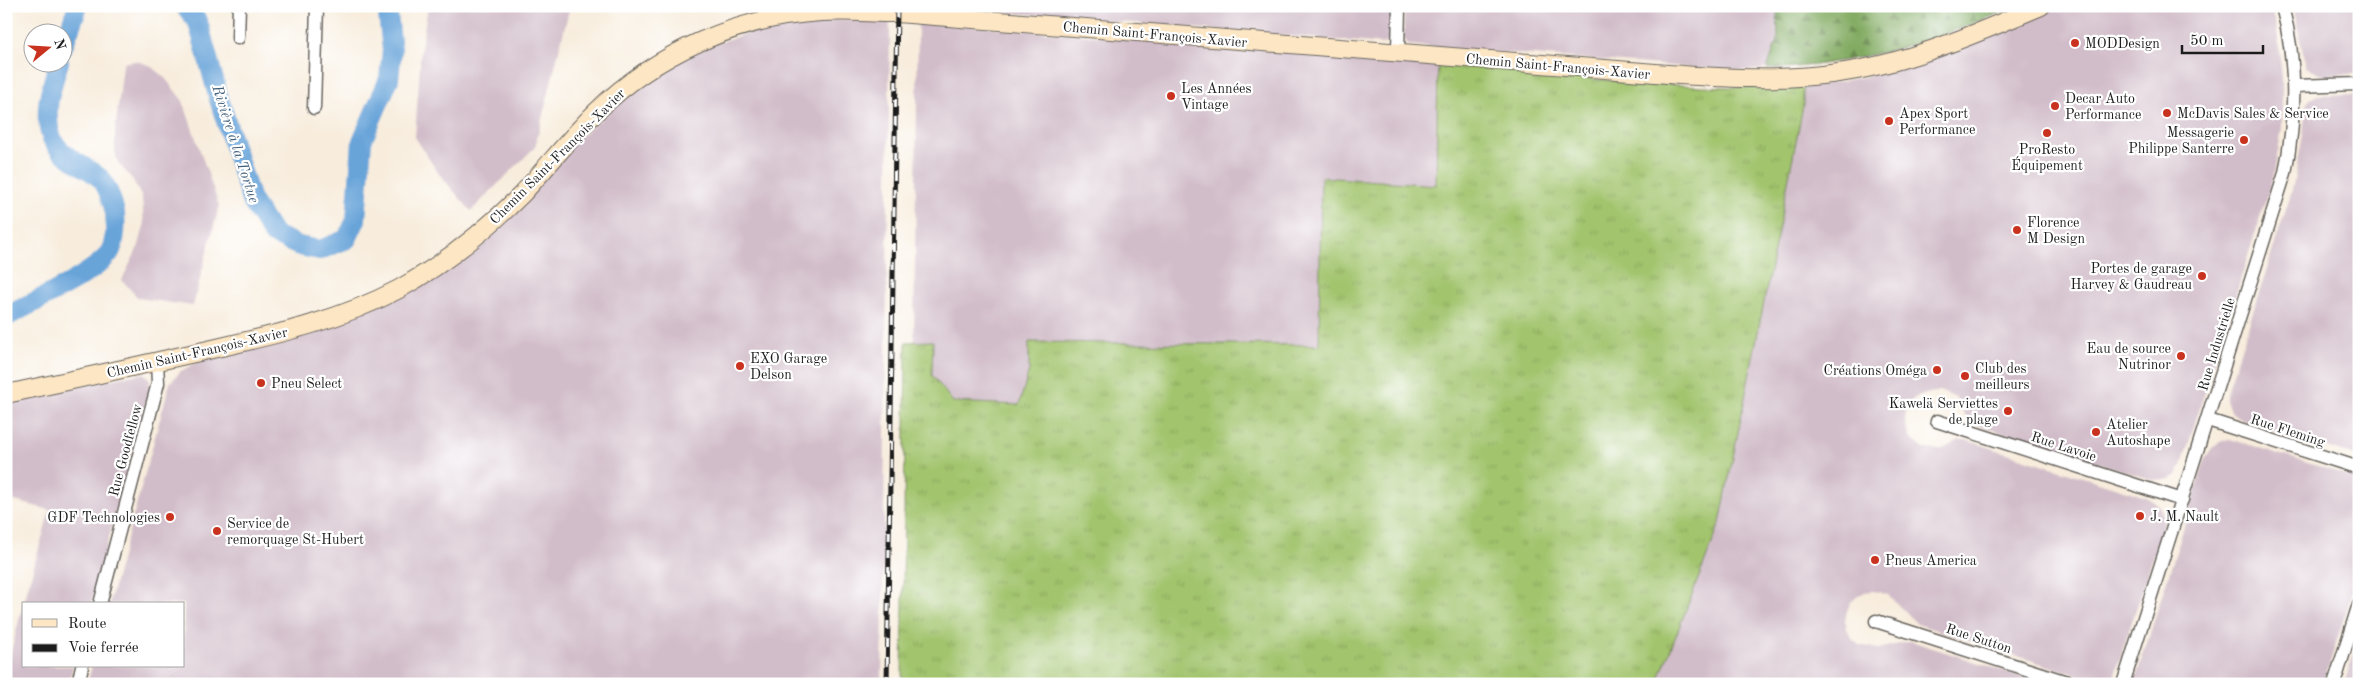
<svg xmlns="http://www.w3.org/2000/svg" width="2365" height="690" font-family="'Old Standard TT',serif">
<style>
.industrial{fill:#d1bdc9}
.grass{fill:url(#grass-tufts);stroke:#5f7044}
.forest{fill:url(#forest-firs);stroke:#4e633e}
.lines{fill:none;stroke-linecap:round;stroke-linejoin:round}
.river{stroke:#69a4d9;stroke-width:20}
.street-casing{stroke:#696560;stroke-width:15}
.secondary-casing{stroke:#696560;stroke-width:20}
.street{stroke:#fff;stroke-width:12}
.secondary{stroke:#fce6c4;stroke-width:18}
.rail-casing{stroke:#1c1c1c;stroke-width:5}
.rail{stroke:#fff;stroke-width:3;stroke-dasharray:9;stroke-linecap:butt}
.poi-dot{fill:#c8321e;stroke:#fff;stroke-width:2}
.labels{text-anchor:middle;stroke-width:4.5;stroke-linejoin:round;paint-order:stroke}
.street-label{font-size:14px;fill:#1c1c1c;stroke:#fff}
.poi-label{font-size:14px;fill:#1c1c1c;stroke:#fff;text-anchor:start}
.water-label{font-size:15px;font-style:italic;fill:#42607a;stroke:#fff}
</style>
<defs>
<pattern id="grass-tufts" width="24" height="20" patternUnits="userSpaceOnUse" patternTransform="scale(1.25)"><rect width="24" height="20" fill="#a2c46d"/><path d="M3 7l-1-3M5 7V3M7 7l1-3M15 17l-1-3M17 17v-4M19 17l1-3" fill="none" stroke="#8ba85e"/></pattern>
<pattern id="forest-firs" width="22" height="20" patternUnits="userSpaceOnUse" patternTransform="scale(1.25)"><rect width="22" height="20" fill="#81aa60"/><path d="M5 1l3.5 6h-7zM16 11l3.5 6h-7z" fill="#698a4e"/></pattern>
</defs>
<rect width="100%" height="100%" fill="#fff"/>
<filter id="ink" filterUnits="userSpaceOnUse"><feTurbulence type="fractalNoise" baseFrequency=".02" numOctaves="2"/><feDisplacementMap in="SourceGraphic" scale="10" xChannelSelector="R" yChannelSelector="G"/><feConvolveMatrix kernelMatrix="1 2 1 2 8 2 1 2 1" color-interpolation-filters="sRGB"/></filter>
<filter id="wash" filterUnits="userSpaceOnUse"><feTurbulence type="fractalNoise" baseFrequency=".0096" numOctaves="4" result="noise"/><feDisplacementMap in="SourceGraphic" scale="20" xChannelSelector="R" yChannelSelector="G"/><feGaussianBlur stdDeviation="1.12" result="paint"/><feColorMatrix in="noise" values="0 0 0 0 0 0 0 0 0 0 0 0 0 0 0 0 0 1.4 0 .05"/><feComposite in="paint" operator="in"/></filter>
<g filter="url(#wash)">
<rect width="100%" height="100%" fill="#f8eddd"/>
<g class="industrial">
<path d="M428,6H570L535,147L471,211L439,174L415,137L421,49Z"/>
<path d="M1002,6H1393L1392,36L1385,44L1001,12Z"/>
<path d="M1404,6H1777L1778,37L1767,69L1736,71L1408,45L1404,38Z"/>
<path d="M2061,6H2270L2277,31L2282,77V128L2274,174L2183,461L2177,475L2171,479L2156,481L1977,425L1966,417L1956,398L1939,391L1918,396L1912,400L1906,412L1905,421L1910,438L1924,449L1941,450L1960,440H1966L2149,498L2161,508L2164,523L2114,677L2111,680L2099,682L1917,624L1888,595L1874,591L1865,592L1858,596L1850,603L1847,611L1845,620L1847,629L1851,638L1859,645L1879,649L1911,641L2044,684H1657L1720,523L1803,106V88L1864,77L1927,61Z"/>
<path d="M2293,6H2359V74H2319L2306,67Z"/>
<path d="M890,19L882,684H87L92,666H184V604H109L170,383L181,371L203,359L398,296L656,71L711,45L786,21Z"/>
<path d="M918,22L1438,63L1436,185L1321,177L1319,345L1029,342V371L1019,405L953,403L932,375L933,341H914Z"/>
<path d="M137,61L149,65L165,78L183,101L219,206L193,306L138,298L122,280L139,245L144,226L142,198L133,180L118,163L115,151V132L123,65L126,62Z"/>
<path d="M2359,94V457L2243,421L2230,411L2227,402V392L2292,191L2303,135L2306,105L2310,99L2319,95Z"/>
<path d="M144,373L150,380L149,389L91,604H24V666H73L69,684H6V672L22,608L50,510L6,499V400Z"/>
<path d="M2230,439L2359,479V571L2323,684H2134L2206,457L2212,448L2221,442Z"/>
<path d="M2359,638V684H2344Z"/>
</g>
<path class="grass" d="M1438,63C1559,77 1681,89 1803,88V106L1720,523L1657,684H902L906,342L933,341L932,375L953,402L1019,405L1029,371V342L1319,345L1321,177L1436,185Z"/>
<path class="forest" d="M1806,6H2017C1934,41 1858,65 1767,69L1778,37L1777,12Z"/>
<g class="lines">
<g class="river">
<path d="M185,6L198,22L219,99L251,200L273,234L299,246L320,250L347,239L356,220L362,141L389,79L392,50L387,6"/>
<path d="M62,49L78,6"/>
<path d="M6,317C30,303 101,272 111,250C116,238 116,225 115,213C113,203 107,185 100,178C85,165 58,156 51,136C43,110 51,88 59,62"/>
</g>
</g>
</g>
<g filter="url(#ink)">
<g class="lines">
<defs>
<g id="street">
<path d="M238,38L239,6"/>
<path d="M1398,53L1399,6"/>
<path d="M2294,86L2359,84"/>
<path d="M314,108L317,6"/>
<path d="M2208,420L2359,468"/>
<path d="M1937,421L2182,500"/>
<path d="M100,604L158,383L157,362"/>
<path d="M1876,621L2073,684"/>
<path d="M78,684L82,666"/>
<path d="M2123,684L2285,173C2296,118 2297,61 2282,6"/>
<path d="M2334,684L2359,604"/>
</g>
<path id="secondary" d="M6,394C74,380 141,365 208,350C274,335 339,321 399,289C444,264 485,231 522,194C547,167 570,138 596,112C656,53 738,17 821,12C846,10 871,13 897,13L1668,74C1722,78 1777,81 1831,74C1905,65 1973,35 2041,6"/>
</defs>
<use href="#street" class="street-casing"/>
<use href="#secondary" class="secondary-casing"/>
<use href="#street" class="street"/>
<use href="#secondary" class="secondary"/>
<defs>
<path id="rail" d="M887,684L897,6"/>
</defs>
<use href="#rail" class="rail-casing"/>
<use href="#rail" class="rail"/>
</g>
</g>
<g class="poi-dot">
<circle cx="2075" cy="43" r="5"/>
<circle cx="1171" cy="96" r="5"/>
<circle cx="2055" cy="106" r="5"/>
<circle cx="2167" cy="113" r="5"/>
<circle cx="1889" cy="121" r="5"/>
<circle cx="2047" cy="133" r="5"/>
<circle cx="2244" cy="140" r="5"/>
<circle cx="2017" cy="230" r="5"/>
<circle cx="2202" cy="276" r="5"/>
<circle cx="2181" cy="356" r="5"/>
<circle cx="740" cy="366" r="5"/>
<circle cx="1937" cy="370" r="5"/>
<circle cx="1965" cy="376" r="5"/>
<circle cx="261" cy="383" r="5"/>
<circle cx="2008" cy="411" r="5"/>
<circle cx="2096" cy="432" r="5"/>
<circle cx="2140" cy="516" r="5"/>
<circle cx="170" cy="517" r="5"/>
<circle cx="217" cy="531" r="5"/>
<circle cx="1875" cy="560" r="5"/>
</g>
<g class="labels">
<g class="street-label">
<text transform="translate(1155 34) rotate(5)" y="5">Chemin Saint-François-Xavier</text>
<text transform="translate(1558 66) rotate(5)" y="5">Chemin Saint-François-Xavier</text>
<text transform="translate(557 156) rotate(-45)" y="5">Chemin Saint-François-Xavier</text>
<text transform="translate(2216 344) rotate(-73)" y="5">Rue Industrielle</text>
<text transform="translate(197 352) rotate(-13)" y="5">Chemin Saint-François-Xavier</text>
<text transform="translate(2288 430) rotate(18)" y="5">Rue Fleming</text>
<text transform="translate(2064 446) rotate(18)" y="5">Rue Lavoie</text>
<text transform="translate(125 450) rotate(-75)" y="5">Rue Goodfellow</text>
<text transform="translate(1979 638) rotate(18)" y="5">Rue Sutton</text>
</g>
<g class="poi-label">
<text x="2085" y="48">MODDesign</text>
<text x="1181" y="93">Les Années<tspan x="1181" dy="16">Vintage</tspan></text>
<text x="2065" y="103">Decar Auto<tspan x="2065" dy="16">Performance</tspan></text>
<text x="1899" y="118">Apex Sport<tspan x="1899" dy="16">Performance</tspan></text>
<text x="2177" y="118">McDavis Sales &amp; Service</text>
<text x="2234" y="137" text-anchor="end">Messagerie<tspan x="2234" dy="16">Philippe Santerre</tspan></text>
<text x="2047" y="154" text-anchor="middle">ProResto<tspan x="2047" dy="16">Équipement</tspan></text>
<text x="2027" y="227">Florence<tspan x="2027" dy="16">M Design</tspan></text>
<text x="2192" y="273" text-anchor="end">Portes de garage<tspan x="2192" dy="16">Harvey &amp; Gaudreau</tspan></text>
<text x="2171" y="353" text-anchor="end">Eau de source<tspan x="2171" dy="16">Nutrinor</tspan></text>
<text x="750" y="363">EXO Garage<tspan x="750" dy="16">Delson</tspan></text>
<text x="1975" y="373">Club des<tspan x="1975" dy="16">meilleurs</tspan></text>
<text x="1927" y="375" text-anchor="end">Créations Oméga</text>
<text x="271" y="388">Pneu Select</text>
<text x="1998" y="408" text-anchor="end">Kawelä Serviettes<tspan x="1998" dy="16">de plage</tspan></text>
<text x="2106" y="429">Atelier<tspan x="2106" dy="16">Autoshape</tspan></text>
<text x="2150" y="521">J. M. Nault</text>
<text x="160" y="522" text-anchor="end">GDF Technologies</text>
<text x="227" y="528">Service de<tspan x="227" dy="16">remorquage St-Hubert</tspan></text>
<text x="1885" y="565">Pneus America</text>
</g>
<g class="water-label">
<text transform="translate(236 144) rotate(72)" y="5">Rivière à la Tortue</text>
</g>
</g>
<rect width="2365" height="690" fill="none" stroke="#fff" stroke-width="25"/>
<rect x="22" y="602" width="162" height="65" fill="#ffffff" stroke="#a4a4a4"/>
<rect x="32" y="619" width="25" height="8" fill="#fce6c4" stroke="#a4a4a4"/>
<text x="68" y="628" font-size="15" fill="#1c1c1c">Route</text>
<rect x="32" y="644" width="25" height="8" fill="#1c1c1c" stroke="#a4a4a4"/>
<text x="68" y="652" font-size="15" fill="#1c1c1c">Voie ferrée</text>
<g transform="translate(48 48) rotate(72)"><circle r="24" fill="#ffffff" stroke="#a4a4a4"/>
<path d="M0-4L9 19L0 12L-9 19Z" fill="#c8321e"/>
<text y="-8" font-size="14" font-weight="bold" text-anchor="middle" fill="#1c1c1c">N</text>
</g>
<path d="M2182 45v8h81v-8" fill="none" stroke="#1c1c1c" stroke-width="2.5"/>
<text x="2190" y="45" font-size="15" fill="#1c1c1c" stroke="#ffffff" stroke-width="4" paint-order="stroke">50 m</text>
</svg>
